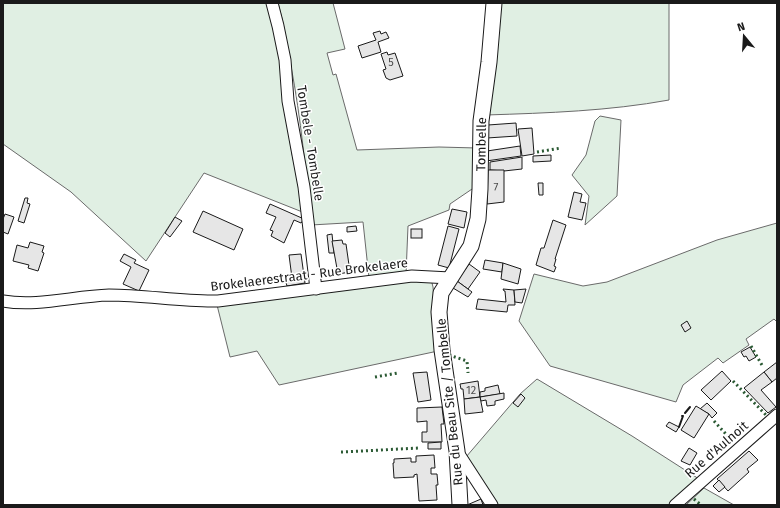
<svg xmlns="http://www.w3.org/2000/svg" width="780" height="508" font-family="'Fira Sans',sans-serif">
<style>
.green{fill:#e0efe3;stroke:#6a6a6a}
.building{fill:#e6e6e6;stroke:#1a1a1a}
.lines{fill:none;stroke-linecap:round;stroke-linejoin:round}
.street-casing{stroke:#1a1a1a;stroke-width:13}
.secondary-casing{stroke:#1a1a1a;stroke-width:17}
.street{stroke:#fff;stroke-width:11}
.secondary{stroke:#fff;stroke-width:15}
.hedge{stroke:#2b5a34;stroke-width:3;stroke-dasharray:2 3;stroke-linecap:butt}
.wall{stroke:#1a1a1a;stroke-width:2}
.labels{text-anchor:middle;stroke-width:3;stroke-linejoin:round;paint-order:stroke}
.number-label{font-size:11px;fill:#4d4d4d}
.street-label{font-size:13px;fill:#1a1a1a;stroke:#fff}
</style>
<rect width="100%" height="100%" fill="#fff"/>
<g class="green">
<path d="M3,3H268L280,61L285,106L292,154L305,213L204,173L146,261L71,192L3,144Z"/>
<path d="M278,3H333L345,49L327,53L333,75L336,74L357,150L439,147L477,148L475,187L450,204L449,210L408,226L406,274L369,278L363,222L311,225C306,172 301,119 291,66C287,45 284,24 278,3Z"/>
<path d="M498,3H669V100C609,111 548,113 486,115Z"/>
<path d="M600,116L621,120L617,196L585,225L589,196L572,175L586,155L595,121Z"/>
<path d="M777,223V322L774,319L746,339L749,345L723,363L718,358L683,385L676,402L550,366L519,321L534,274L583,286L607,282L717,240Z"/>
<path d="M403,279L429,280L432,283L433,287L438,351L279,385L257,351L230,357L217,305Z"/>
<path d="M537,379L632,436L699,479L670,505H495L466,457L520,394Z"/>
<path d="M704,488L734,505H686Z"/>
</g>
<g class="building">
<path d="M380,31L381,34L386,32L389,38L378,42L381,52L362,58L358,46L376,40L373,33Z"/>
<path d="M387,52L388,55L395,53L403,76L390,80L386,78L383,70L386,69L381,54Z"/>
<path d="M516,123L517,136L487,138L488,125Z"/>
<path d="M532,128L534,154L522,156L518,129Z"/>
<path d="M520,146L521,156L486,161L487,151Z"/>
<path d="M551,155V161L533,162V156Z"/>
<path d="M522,157V169L504,171L490,170V162Z"/>
<path d="M488,170H504V202L487,204Z"/>
<path d="M538,183H543V195H539Z"/>
<path d="M574,192L582,194L580,202L586,203L582,220L568,217Z"/>
<path d="M25,198H28L27,203L30,204L24,223L18,221Z"/>
<path d="M270,204L304,219L301,223L294,220L284,243L271,236L273,231L270,230L276,217L266,213Z"/>
<path d="M452,209L467,212L464,228L448,224Z"/>
<path d="M203,211L243,229L234,250L193,232Z"/>
<path d="M5,214L14,217L8,234L3,232V219Z"/>
<path d="M175,217L182,221L170,237L165,233Z"/>
<path d="M553,220L566,225L555,259H556L554,266L556,267L554,272L536,265L541,248H544Z"/>
<path d="M356,226L357,231L347,232V227Z"/>
<path d="M448,226L459,229L449,268L438,265Z"/>
<rect x="411" y="229" width="11" height="9"/>
<path d="M332,234L334,253H329L327,235Z"/>
<path d="M342,240L343,244H346L350,272L338,274L332,241Z"/>
<path d="M30,242L44,246L42,252L44,253L38,271L28,268L29,265L13,261L17,245L28,248Z"/>
<path d="M124,254L136,260L134,263L149,270L139,291L123,284L131,267L120,261Z"/>
<path d="M301,254L305,283L287,286L285,279L292,278L289,255Z"/>
<path d="M485,260L503,263L502,272L483,269Z"/>
<path d="M503,263L521,269L518,284L501,279Z"/>
<path d="M469,264L480,272L468,289L457,281Z"/>
<path d="M457,281L472,292L468,297L453,288Z"/>
<path d="M503,289L514,290L515,305H508L507,312L476,309L478,299L506,302L505,291H504Z"/>
<path d="M526,289L522,303L515,302L514,290Z"/>
<path d="M687,321L691,328L685,332L681,325Z"/>
<path d="M750,347L756,357L749,361L746,356L744,357L741,352Z"/>
<path d="M777,362V378L772,382L764,372Z"/>
<path d="M722,371L731,381L711,400L701,390Z"/>
<path d="M427,372L431,400L418,402L413,373Z"/>
<path d="M764,372L772,382L761,390L776,407L768,413L744,388Z"/>
<path d="M478,381L480,397L464,399L463,389H461L460,384Z"/>
<path d="M498,385L500,394L480,397V392L485,391V388Z"/>
<path d="M504,393V399L495,401V405L487,406L486,400L481,401L480,397Z"/>
<path d="M521,394L525,398L518,407L513,403Z"/>
<path d="M480,397L483,412L465,414L464,399Z"/>
<path d="M707,403L717,413L712,418L709,414L700,409Z"/>
<path d="M696,406L709,414L694,438L681,430Z"/>
<path d="M442,407L444,424H441L442,442H422V432H427V421L417,422V408Z"/>
<path d="M669,422L679,427L676,432L666,426Z"/>
<path d="M441,442V449H428V443Z"/>
<path d="M689,448L697,453L690,465L681,461Z"/>
<path d="M749,451L758,460L747,469L749,472L728,491L717,479Z"/>
<path d="M434,455L435,468H431V474H437L438,485H436L437,500L419,501L417,474L414,475V477L394,478L393,463H394V459L411,458V462H416V456Z"/>
<path d="M719,480L725,487L719,492L713,486Z"/>
<path d="M481,499L483,505H467Z"/>
</g>
<g class="lines">
<defs>
<g id="street">
<path d="M272,3L278,26L285,60L288,101L304,187L316,289"/>
<path d="M3,301C38,307 74,296 109,295C146,295 182,302 218,301L412,276L450,278"/>
<path d="M457,451L492,505"/>
<path d="M675,505L777,415"/>
</g>
<g id="secondary">
<path id="s1" d="M460,505L457,451L442,350L439,312L441,293L471,246L478,219L480,189L481,121L489,62L494,3"/>
</g>
</defs>
<use href="#street" class="street-casing"/>
<use href="#secondary" class="secondary-casing"/>
<use href="#street" class="street"/>
<use href="#secondary" class="secondary"/>
<g class="hedge">
<path d="M537,152L561,148"/>
<path d="M751,346L763,367"/>
<path d="M449,355L467,361L468,373"/>
<path d="M375,377L398,373"/>
<path d="M733,381L766,415"/>
<path d="M714,421L734,443"/>
<path d="M341,452L420,448"/>
<path d="M694,499L701,505"/>
</g>
<g class="wall">
<path d="M685,413L690,407"/>
<path d="M679,427L683,416H682"/>
</g>
</g>
<g class="labels">
<g class="number-label">
<text x="391" y="66">5</text>
<text x="496" y="191">7</text>
<text x="471" y="394">12</text>
</g>
<g class="street-label">
<text transform="translate(311 143) rotate(81)" y="5">Tombele - Tombelle</text>
<text dy="5" stroke="none"><textPath href="#s1" startOffset="372">Tombelle</textPath></text>
<text transform="translate(309 274) rotate(-7)" y="5">Brokelaerestraat - Rue Brokelaere</text>
<text transform="translate(449 402) rotate(-96)" y="5">Rue du Beau Site / Tombelle</text>
<text transform="translate(716 449) rotate(-41)" y="5">Rue d'Aulnoit</text>
</g>
</g>
<rect width="780" height="508" fill="none" stroke="#1a1a1a" stroke-width="8"/>
<g transform="translate(744 36) rotate(342)" stroke="#ffffff" stroke-width="3" paint-order="stroke">
<path d="M0-3L7 15L0 10L-7 15Z" fill="#1a1a1a"/>
<text y="-6" font-size="11" font-weight="bold" text-anchor="middle" fill="#1a1a1a">N</text>
</g>
</svg>
